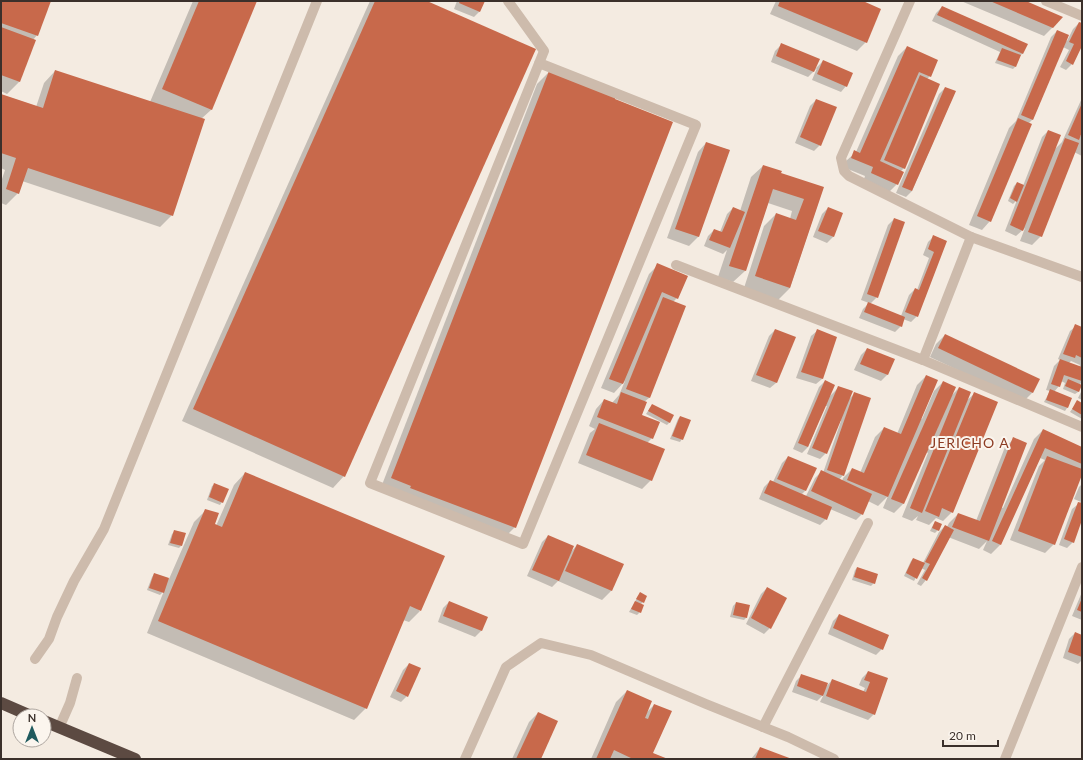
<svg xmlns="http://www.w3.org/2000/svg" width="1083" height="760" font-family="Lato,sans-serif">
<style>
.shadow{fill:#0003;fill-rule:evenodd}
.building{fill:#c8694b}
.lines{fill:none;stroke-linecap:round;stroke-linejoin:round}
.lane{stroke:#cdbbac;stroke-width:10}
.street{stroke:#cdbbac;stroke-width:10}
.highway{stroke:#5c4a42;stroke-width:12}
.labels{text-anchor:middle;stroke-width:4;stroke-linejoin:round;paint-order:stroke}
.quarter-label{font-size:14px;letter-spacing:1px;fill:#8c3b22;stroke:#fbf5ee}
</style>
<rect width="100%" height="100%" fill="#f4ebe1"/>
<g class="shadow">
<path d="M1,1H50L37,35L33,40H34L19,82L7,94L1,91Z"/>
<path d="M193,1H256L211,110L201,119L172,215L160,227L22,181L18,193L6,205L1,203V182L5,170L1,168V95L36,107L44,83L55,71L150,102Z"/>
<path d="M370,1H424L344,476L333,488L182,421Z"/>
<path d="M457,1H484L480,11L474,17L454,9Z"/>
<path d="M776,1H861L866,42L857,51L770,14Z"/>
<path d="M961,1H1023L1053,27L1044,36Z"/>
<path d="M942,7L1023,53L1019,57L1015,67L1013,69L995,63L1000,52L932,21L936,13Z"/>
<path d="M1079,23L1082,24V44L1072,64L1066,70L1060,67L1069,50L1063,47L1033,119L1029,123L990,221L982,230L969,225L1009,128L1016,121L1051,37L1057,31L1067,41L1073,29Z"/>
<path d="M781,45L814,70L823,61L846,86L841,92L812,80L817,68L808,77L771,62L775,51Z"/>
<path d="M907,47L930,76L927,79L904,168L901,171L897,184L888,193L863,182L865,176L843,167L846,161L856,152L898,56Z"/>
<path d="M549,72L515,527L503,539L380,490L537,84Z"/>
<path d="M945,88L955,92L912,191L906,197L896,193L939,94Z"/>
<path d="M1082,98V130L1078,138L1082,135V156L1074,152L1041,236L1032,245L1020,241L1025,228L1016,236L1005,231L1017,200L1013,204L1008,201L1014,186L1017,183L1023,186L1042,137L1048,131L1054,150L1062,142Z"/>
<path d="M816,100L820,145L814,151L795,143L810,106Z"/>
<path d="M706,143L729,150L698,237L689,246L667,238L698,152Z"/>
<path d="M763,166L780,174L823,188L790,288L778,300L744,288L764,226L776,214L790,219L792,211L768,203L745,271L733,282L718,277L727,250L723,254L704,246L708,236L714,230L720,232L727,214L733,208L740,211L751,177Z"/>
<path d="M828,208L842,214L833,237L827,243L813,237L822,214Z"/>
<path d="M894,219L877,297L870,304L901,316L909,295L915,289L917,290L929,258L923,255L928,242L934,236L946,241L917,316L911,322L903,319L901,326L895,332L859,318L863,309L869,303L861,300L888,225Z"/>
<path d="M658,265L677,298L673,302L685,307L649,398L644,402L641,415L652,438L647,443L651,480L642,489L578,463L590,433L595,429L589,426L596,409L604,400L612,403L619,395L625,381L614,393L601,388L649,274Z"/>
<path d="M1076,326L1081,328L1082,326V382L1079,385H1081L1078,392L1075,394L1063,389L1065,383L1061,381L1059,386L1054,392L1071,399L1067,408L1065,411L1044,402L1050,391L1046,390L1054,366L1060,360L1058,359L1070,331ZM1071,361L1080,365L1079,367L1069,363Z"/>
<path d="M775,330L776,383L770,388L751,381L769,336Z"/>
<path d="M817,331L836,337L822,379L816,384L796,378L811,336Z"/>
<path d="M945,335L1033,392L1024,401L930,357L936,344Z"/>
<path d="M867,349L893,359L887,375L881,381L854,370L861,355Z"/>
<path d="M926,376L920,418L922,419L934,391L943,382L951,396L959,388L965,402L974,394L952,512L943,521L936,518L929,525L916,520L918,516L912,521L902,517L928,453L926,452L903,504L894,513L883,508L888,496L878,506L868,501L862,514L856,520L830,509L826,519L820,525L759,499L764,487L770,481L773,482L782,463L788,457L805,491L802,494L806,496L815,478L821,472L823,473L841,421H839L826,453L820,459L807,454L827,406H825L808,447L802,453L793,449L819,387L825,381L830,396L839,387L848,400L854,394L843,475L839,480L842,481L843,478L852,469L860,473L875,437L884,428L897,434L917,385Z"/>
<path d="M1082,390V400L1078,398Z"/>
<path d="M1077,402L1082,404V419L1070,412Z"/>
<path d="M652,405L670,422L667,425L646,414Z"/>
<path d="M680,417L682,439L680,442L670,439L678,419Z"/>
<path d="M1043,430L1082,448V477L1080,476L1054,544L1045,553L1010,540L1039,466L1045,460L1040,458L1000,545L991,554L983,550L987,541L979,549L948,537L926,580L921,586L917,584L925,570L921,568L914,581L904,576L911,561L913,559L923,563L939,532L945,526L947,527L949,523L958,514L976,521L1005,447L1014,439L1001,507L1003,508L1034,439Z"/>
<path d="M245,473L420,611L409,622L403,620L366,708L354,720L147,633L164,591L160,595L147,590L152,577L154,574L169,579L194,522L206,510L214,525L216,526L234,485Z"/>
<path d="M215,484L222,502L220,505L207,500L212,486Z"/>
<path d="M1082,484V518L1073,542L1067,548L1059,545L1072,509L1081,502L1074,499L1079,487Z"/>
<path d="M935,522L938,530L935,533L930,531L933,525Z"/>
<path d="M175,531L181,546L179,548L168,545L172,534Z"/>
<path d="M548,536L571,552L577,545L623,565L611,591L602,600L558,581L552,587L527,576L542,542Z"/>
<path d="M857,568L874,583L871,586L852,580L855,570Z"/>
<path d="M767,588L770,628L764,634L746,624L761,594Z"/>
<path d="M1082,592V620L1072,616Z"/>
<path d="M640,593L643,602L640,605V612L637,615L629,612Z"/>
<path d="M449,602L487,617L481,631L475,637L438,622L443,608Z"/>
<path d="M736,603L746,618L744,620L730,617L733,606Z"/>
<path d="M839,615L882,649L876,655L828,634L833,621Z"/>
<path d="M1075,633L1082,636V660L1078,664L1063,658L1069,639Z"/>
<path d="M409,664L407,696L401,702L390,697L403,670Z"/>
<path d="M868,672L887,679L874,714L868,720L820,702L824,694L817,701L792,692L796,681L802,675L825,688L832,680L863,692L865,688L859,685L862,678Z"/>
<path d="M627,691L646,713L654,705L652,753L666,759H591L616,702Z"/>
<path d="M538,713L540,759H512L529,722Z"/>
<path d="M760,748L789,759H751Z"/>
</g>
<g class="building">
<path d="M1,1H51L38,36L1,23Z"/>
<path d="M199,1H257L212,110L162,89Z"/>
<path d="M375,1H427L536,49L345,477L193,409Z"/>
<path d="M460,1H485L480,12L459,3Z"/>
<path d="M780,1H863L881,9L867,43L778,6Z"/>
<path d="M990,1H1026L1063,17L1053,28Z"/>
<path d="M942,6L1028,44L1023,54L937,15Z"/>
<path d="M1079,22L1082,23V46L1073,65L1066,61L1074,44L1069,42Z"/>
<path d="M1,27L36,40L20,82L1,75Z"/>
<path d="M1057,30L1069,35L1033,120L1021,115Z"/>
<path d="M781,43L820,59L814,72L776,56Z"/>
<path d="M907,46L938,60L931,77L919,72L880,161L904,172L898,185L871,173L873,167L851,158L854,150L860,153Z"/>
<path d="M1002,48L1021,55L1016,67L997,60Z"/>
<path d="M823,60L853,73L847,87L817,74Z"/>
<path d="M55,70L205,119L173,216L28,168L19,194L6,189L16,158L1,153V94L43,108Z"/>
<path d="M549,71L615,97V99L673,122L516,528L410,488L411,486L391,478Z"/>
<path d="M920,75L940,84L905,169L884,160Z"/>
<path d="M945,87L956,91L912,191L902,187Z"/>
<path d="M816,99L837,107L821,146L800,137Z"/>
<path d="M1082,103V132L1079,140L1068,135Z"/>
<path d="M1018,118L1032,124L991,222L977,216Z"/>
<path d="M1048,130L1061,135L1023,231L1010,225Z"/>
<path d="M1065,138L1079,143L1042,237L1028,232Z"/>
<path d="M706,142L730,150L699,237L675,229Z"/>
<path d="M763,165L782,171L781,173L824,187L790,288L755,276L776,213L796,220L804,199L773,189L746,271L729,266Z"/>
<path d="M1017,182L1024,185L1017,202L1010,198Z"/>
<path d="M733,207L745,212L730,248L709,240L714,229L722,232Z"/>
<path d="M828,207L843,213L834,237L818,231Z"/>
<path d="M894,218L905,222L878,298L867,294Z"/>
<path d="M933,235L947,241L918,317L905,312L915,288L919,290L934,252L928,249Z"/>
<path d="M657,263L688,276L678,299L662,292L623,384L609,379Z"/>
<path d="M663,297L686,306L650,398L626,389Z"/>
<path d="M868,302L905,317L902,327L864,312Z"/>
<path d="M1075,324L1082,327V358L1076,355L1075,358L1063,354Z"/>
<path d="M775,329L796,337L777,383L756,375Z"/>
<path d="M817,329L837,337L823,379L801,372Z"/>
<path d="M945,334L1040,379L1033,393L938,348Z"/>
<path d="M867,348L895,359L888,375L860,364Z"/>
<path d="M1060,359L1082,367V381L1064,375L1060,387L1051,384Z"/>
<path d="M926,375L938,380L888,497L847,480L852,468L864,473L884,427L901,434Z"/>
<path d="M1068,379L1082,385L1079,392L1065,386Z"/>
<path d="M825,380L835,385L808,447L798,443Z"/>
<path d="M943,381L956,387L904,504L891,499Z"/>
<path d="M838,386L853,391L827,454L812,448Z"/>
<path d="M959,387L971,392L922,513L910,508Z"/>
<path d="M1050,389L1072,398L1068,408L1046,400Z"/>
<path d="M621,392L647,402L642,415L660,422L653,439L597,417L604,399L617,404Z"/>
<path d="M854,392L871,398L844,476L827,470Z"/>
<path d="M974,392L998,402L953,513L942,508L939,517L925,511Z"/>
<path d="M1077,400L1082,403V415L1072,409Z"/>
<path d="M652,404L674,415L670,423L648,411Z"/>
<path d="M680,416L691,420L683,440L672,436Z"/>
<path d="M599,423L665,449L652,481L586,455Z"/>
<path d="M1043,429L1082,447V464L1045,448L1001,545L992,541Z"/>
<path d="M1013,437L1027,443L989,541L952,527L958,513L980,521Z"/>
<path d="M788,456L817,468L806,491L777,479Z"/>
<path d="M1047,456L1082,469V475L1055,545L1018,531Z"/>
<path d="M821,470L872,494L863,515L811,491Z"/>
<path d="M245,472L445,556L421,611L410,606L367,709L158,621L205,509L219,513L215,524L222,527Z"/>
<path d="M770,480L832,507L827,520L764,493Z"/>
<path d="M214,483L229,489L223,503L209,497Z"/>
<path d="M1078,502L1082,503V520L1074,543L1064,539Z"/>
<path d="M935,521L942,524L939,531L932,528Z"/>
<path d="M945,525L954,530L927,581L922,578L930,564L925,562Z"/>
<path d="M174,530L186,533L182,546L170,543Z"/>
<path d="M548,535L574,546L559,581L532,570Z"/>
<path d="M577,544L624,564L612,591L565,571Z"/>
<path d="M913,558L925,563L917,579L906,573Z"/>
<path d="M857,567L878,574L875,584L854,577Z"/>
<path d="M154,573L169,578L164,593L149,588Z"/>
<path d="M767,587L787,598L771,629L751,618Z"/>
<path d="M640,592L647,596L644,603L636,599Z"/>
<path d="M1082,598V612L1077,610Z"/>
<path d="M449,601L488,617L482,631L443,616Z"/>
<path d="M635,601L644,605L641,613L631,609Z"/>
<path d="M736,602L750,605L747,618L733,615Z"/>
<path d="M839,614L889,635L883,650L833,628Z"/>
<path d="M1075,632L1082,635V657L1068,652Z"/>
<path d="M409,663L421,668L408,697L396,691Z"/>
<path d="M868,671L888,678L875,715L826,696L832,679L866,692L870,682L864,680Z"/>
<path d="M801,674L828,683L823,696L797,686Z"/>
<path d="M627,690L652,701L645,718L648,719L654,704L672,711L653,753L668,759H633L614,750L610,759H596Z"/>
<path d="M538,712L558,721L541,759H516Z"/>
<path d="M760,747L792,759H755Z"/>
</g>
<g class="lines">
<path class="lane" d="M508,1L544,51L370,483L523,544L696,125L539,63"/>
<g class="street">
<path d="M910,1L841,158L844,171L849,176L971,237L1082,277"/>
<path d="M1046,1L1082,16"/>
<path d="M971,237L923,360L1082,427"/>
<path d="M676,265L923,360"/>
<path d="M35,659L49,639L57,617L74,581L104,529L317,1"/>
<path d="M763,727L868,523"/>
<path d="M59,728L70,703L77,678"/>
<path d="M465,759L506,667L541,643L591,655L706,704L788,737L834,759"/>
<path d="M1005,759L1082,567"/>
</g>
<g class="highway">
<path d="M1,703L31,716"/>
<path d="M44,721L135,759"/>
</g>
</g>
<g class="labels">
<g class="quarter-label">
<text x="970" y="448">JERICHO A</text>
</g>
</g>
<rect width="1083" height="760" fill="none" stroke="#3b302b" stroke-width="4"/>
<g transform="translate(32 728)"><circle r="19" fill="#fbf5ee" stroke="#aea6a0"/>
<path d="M0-3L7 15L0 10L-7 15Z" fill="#1f5a5e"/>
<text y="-6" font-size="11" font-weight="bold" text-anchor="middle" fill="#3b302b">N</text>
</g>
<path d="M943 740v6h55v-6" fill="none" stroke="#3b302b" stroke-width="2"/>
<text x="949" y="740" font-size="12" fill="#3b302b" stroke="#fbf5ee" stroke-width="3" paint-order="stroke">20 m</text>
</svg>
